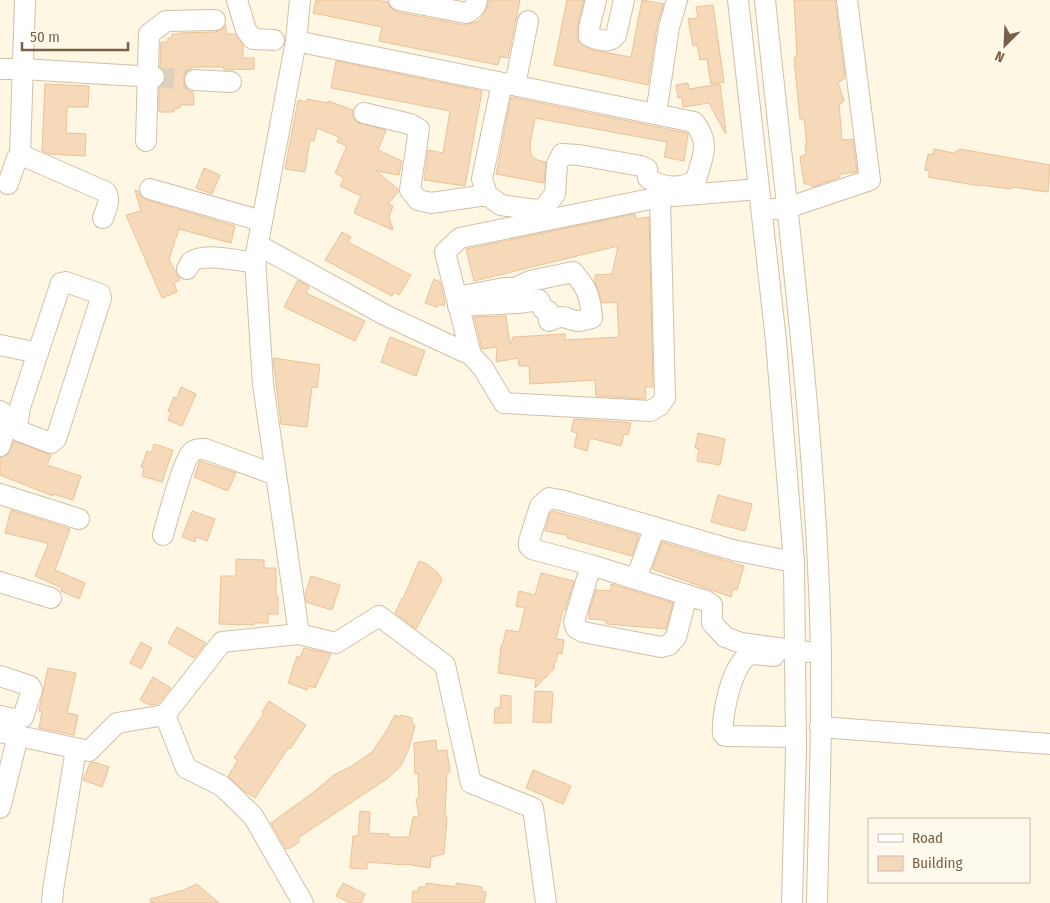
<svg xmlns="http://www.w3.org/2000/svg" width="1050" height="903" font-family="'Fira Sans Condensed',sans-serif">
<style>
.building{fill:#f6d9b9;stroke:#ebc198}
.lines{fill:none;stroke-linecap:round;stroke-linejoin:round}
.minor-tunnel{stroke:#ddd1bd;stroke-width:20;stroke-dasharray:20 10;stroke-linecap:butt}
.minor-casing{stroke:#d1c0a9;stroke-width:22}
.minor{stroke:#fff;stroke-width:20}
</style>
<rect width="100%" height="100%" fill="#fef7e4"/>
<g class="building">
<path d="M316,0H376L388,2L391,9L397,12L464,25L479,21L486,10L489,0H520L508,58L500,57L498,65L379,41L382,27L313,13Z"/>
<path d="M567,0H584L577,28V37L579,43L593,50L631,57L642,0L664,4L657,25L648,85L554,65Z"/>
<path d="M794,0H835L845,78L838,83L844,101L839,105L842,140L853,139L857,172L840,174V177L813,187L809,184H804L800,157L806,154L805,145H807L804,119H800L794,58L797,56Z"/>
<path d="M713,5L724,82L711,84L707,59L700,60L697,44L693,46L688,19L698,18L696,7Z"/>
<path d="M226,25V34H235L243,45V58H254V69L224,70L223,67H193L185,73L183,80L185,86L188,90L193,92L194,105H180V108L174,109V112H159V88L164,83L166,77L164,71L160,67L161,42H168V38H172V34H178V33L215,32L221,30Z"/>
<path d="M336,61L482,91L465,186L424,180L428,150L443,153L450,111L331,88Z"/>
<path d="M688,83L689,89L720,84L726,133H725L709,103L683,107L682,97L678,98L676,85Z"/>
<path d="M45,84L89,86L88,107H67L66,133L86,134L85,156L49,154L42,151Z"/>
<path d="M511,97L687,133L688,135L684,161L664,157L667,142L535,118L530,144L531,155L537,160L546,162L544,183L496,174Z"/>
<path d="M307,99L328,103V101L353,110V117L356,122L386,130L378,150L402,161L399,175L376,171L398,189V192L388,204L393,206L389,217L393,230L354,213L361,196L340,186L344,178L335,173L347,146L337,142L339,137L317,128L314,141L310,140L305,172L285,169L298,100L306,102Z"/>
<path d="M934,149L954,153L960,149L1050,165L1048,192L1011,187V189L980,185V186L928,177L930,171L925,170L928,154L933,155Z"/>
<path d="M204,168L220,175L212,194L196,188Z"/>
<path d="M135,190L138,191L141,197L147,200L235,226L231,243L179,229L169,259L180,280L174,283L177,292L162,298L126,215L141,211Z"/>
<path d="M635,214L636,219L649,217L653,387H645L646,399L596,396L595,380L530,384L529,366H519L518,358L496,362L497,347L482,349L474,317L506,316L510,345L513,337L565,334V340L619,337L617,302L602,303L595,282V275L612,274L618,246L474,281L466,249Z"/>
<path d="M342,232L351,237L348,242L411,275L399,295L394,292L392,296L325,260Z"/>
<path d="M434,279L440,282L445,302L444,306L439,304L437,307L425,303Z"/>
<path d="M298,280L309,287L306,293L365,321L355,341L284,307Z"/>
<path d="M390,337L425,351L416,376L381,362Z"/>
<path d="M273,358L320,365L317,388L312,387L307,427L281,424Z"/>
<path d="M181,387L196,394L182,426L168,420L171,413L168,411L174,397L177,398Z"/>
<path d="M574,419L625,422L631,423L628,435L624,434L621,446L590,438L587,451L574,447L577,433L571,431Z"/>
<path d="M698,433L725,439L720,465L697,461L699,449L695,448Z"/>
<path d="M14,441L51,455L47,465L81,476L73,500L53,494V496L0,475V458L8,454Z"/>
<path d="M154,444L173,450L162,482L142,476L144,468L141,467L147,451L151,453Z"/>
<path d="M200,461L236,473L228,491L194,477Z"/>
<path d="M718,495L752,504L745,531L711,522Z"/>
<path d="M11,510L70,529L55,570L85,583L79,599L61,591L62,588L35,576L48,545L47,543L5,533Z"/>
<path d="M192,511L215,519L207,541L196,537L195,542L182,537Z"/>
<path d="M553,511L639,535L632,556L567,538V535L545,531L550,513Z"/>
<path d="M662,542L744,566L737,590L733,589L731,597L652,569Z"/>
<path d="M236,559L264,560V568H276V596H278V614H268V623H254V625L219,624L221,576H236Z"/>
<path d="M419,561L427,564L437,572L442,580L416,629L395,613L402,598L403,599Z"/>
<path d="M541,573L574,581L565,610H563L556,639L564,640L562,654L558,653L556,662H554V669L535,688L536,679L498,673L501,646L503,643L506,630L519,632L525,608L516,606L519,591L535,595Z"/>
<path d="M311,576L340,585L332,610L306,602L305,595Z"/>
<path d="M611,584L673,603L666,629L607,624L604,620L589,619V612L596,590L611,591Z"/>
<path d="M177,627L206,643L194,658L168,643Z"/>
<path d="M141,642L152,648L141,669L130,663Z"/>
<path d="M304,648L331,654L315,688L309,686L307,690L288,683L297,656L300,658Z"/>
<path d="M48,668L76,673L67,713L78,715L74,735L39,728L42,712L39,711Z"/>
<path d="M153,677L171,688L158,704L150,705L140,700Z"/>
<path d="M535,691L553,692L551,723L533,722Z"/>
<path d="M501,695L511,696V723H494L495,708H500Z"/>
<path d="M269,701L306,725L290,749L288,748L255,798L244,791L228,776L238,760L234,758L264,713L262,712Z"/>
<path d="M395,715L400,717L401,715L412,718V722L415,726L408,751L400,767L388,778L298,838L299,842L290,848L286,849L271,823L314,792L334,775L352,766L372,752L387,730Z"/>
<path d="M436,740L437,751L447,750L450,772L447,773L445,813L447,818L444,854L431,857L430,868L406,864V865L367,862V869L350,868L353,836H358L360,811L370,812L369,833L389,834V837H409L413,817L419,816L416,799L419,798L418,773L415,774L414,743Z"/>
<path d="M94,762L109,767L102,787L83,780L90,763Z"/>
<path d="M533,770L571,786L563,804L526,788Z"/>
<path d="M343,883L365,894L361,903H350L336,896Z"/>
<path d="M426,883L456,887V883L482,887V891L486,892L484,903H412L413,891H418L419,887H426Z"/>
<path d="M197,884L219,903H151L150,899L184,890Z"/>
</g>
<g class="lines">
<path class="minor-tunnel" d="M154,77L195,80"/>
<defs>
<g id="minor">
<path d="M237,0L246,30L253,39L274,40"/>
<path d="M399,0L466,13C472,11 476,6 477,0"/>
<path d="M596,0L589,28V36C598,40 610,44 616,35L624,0"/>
<path d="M738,0L776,341L794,562L796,750L792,903"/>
<path d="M765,0C785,196 811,392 819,589C824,693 819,799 817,903"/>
<path d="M296,41L694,122C711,144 703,154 696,180C682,190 661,188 648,178L647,169L641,166L579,155L562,154L557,164L555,194L544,208L536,210L501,205L487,195L482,179L502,83"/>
<path d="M0,69H23L154,77"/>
<path d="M195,80L231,82"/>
<path d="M515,85L528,21"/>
<path d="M364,113L410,124L419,129L410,190L418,200L431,203L487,195"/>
<path d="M656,114L669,27L677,0"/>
<path d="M146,141L149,34L166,21L215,20"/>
<path d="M20,156L25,0"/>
<path d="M8,184L17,158L20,156L26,157L106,192C111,201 106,209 103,218"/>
<path d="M150,189L262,221"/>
<path d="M674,196L759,189"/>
<path d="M773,209L787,208L870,180L847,0"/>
<path d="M258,245L385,315L471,355L445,252L460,238L660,197L665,398L659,406L650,411L504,403L483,368L471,355"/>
<path d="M187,269C188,268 190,263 191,262C204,252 240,261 256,263"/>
<path d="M66,282L100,294L101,298L56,439L51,443L19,431L17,427L20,407L61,283Z"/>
<path d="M457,297L504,288H515L530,281L573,272C588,289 590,296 592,318C588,319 582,321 579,321C565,321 568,312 549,321L548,311L543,309L539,300L518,303L458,306"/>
<path d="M0,345L38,353"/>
<path d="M0,411L8,417V421L0,446"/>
<path d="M0,494L79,519"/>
<path d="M163,535C167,521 183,461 191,453C195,449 199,449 205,449L276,475"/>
<path d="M794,562L733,550L561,500L549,498L540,506L529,541V546L532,549L591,565L706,601L712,605V623L725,637L741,643L808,652"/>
<path d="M591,565L574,622L576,628L583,632L661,647L669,645L676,637L687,595"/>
<path d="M636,579L655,527"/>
<path d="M0,582L51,598"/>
<path d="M299,634L336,643L379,616L445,665L471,783L533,808L546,903"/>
<path d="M774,656C767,656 756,653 750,655C732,662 721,717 723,734L725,736L796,737"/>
<path d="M0,676L30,686L32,690L23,717L13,719L0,716"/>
<path d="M165,715L186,768L222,786L253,816L303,903"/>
<path d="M820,727L1050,744"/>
<path d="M0,732L89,751L117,723L165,715L222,642L299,634L263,384L255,259L296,41L300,0"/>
<path d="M0,808L18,736"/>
<path d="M52,903L53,890L76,749"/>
</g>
</defs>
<use href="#minor" class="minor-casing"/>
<use href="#minor" class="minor"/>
</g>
<rect x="868" y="818" width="162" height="65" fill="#fffaed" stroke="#cabcab"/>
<rect x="878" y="834" width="25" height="8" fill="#ffffff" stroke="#cabcab"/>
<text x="912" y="843" font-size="15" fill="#7a5f47">Road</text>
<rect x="878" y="856" width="25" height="15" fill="#f6d9b9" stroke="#cabcab"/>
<text x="912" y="868" font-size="15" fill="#7a5f47">Building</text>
<g transform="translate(1005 45) rotate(204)" stroke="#fffaed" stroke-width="4" paint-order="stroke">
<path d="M0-4L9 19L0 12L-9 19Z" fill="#7a5f47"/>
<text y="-8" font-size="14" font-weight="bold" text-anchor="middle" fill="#7a5f47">N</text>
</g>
<path d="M22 42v8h106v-8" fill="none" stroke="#7a5f47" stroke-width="2.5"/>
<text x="30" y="42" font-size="15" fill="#7a5f47" stroke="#fffaed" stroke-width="4" paint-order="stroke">50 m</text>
</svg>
